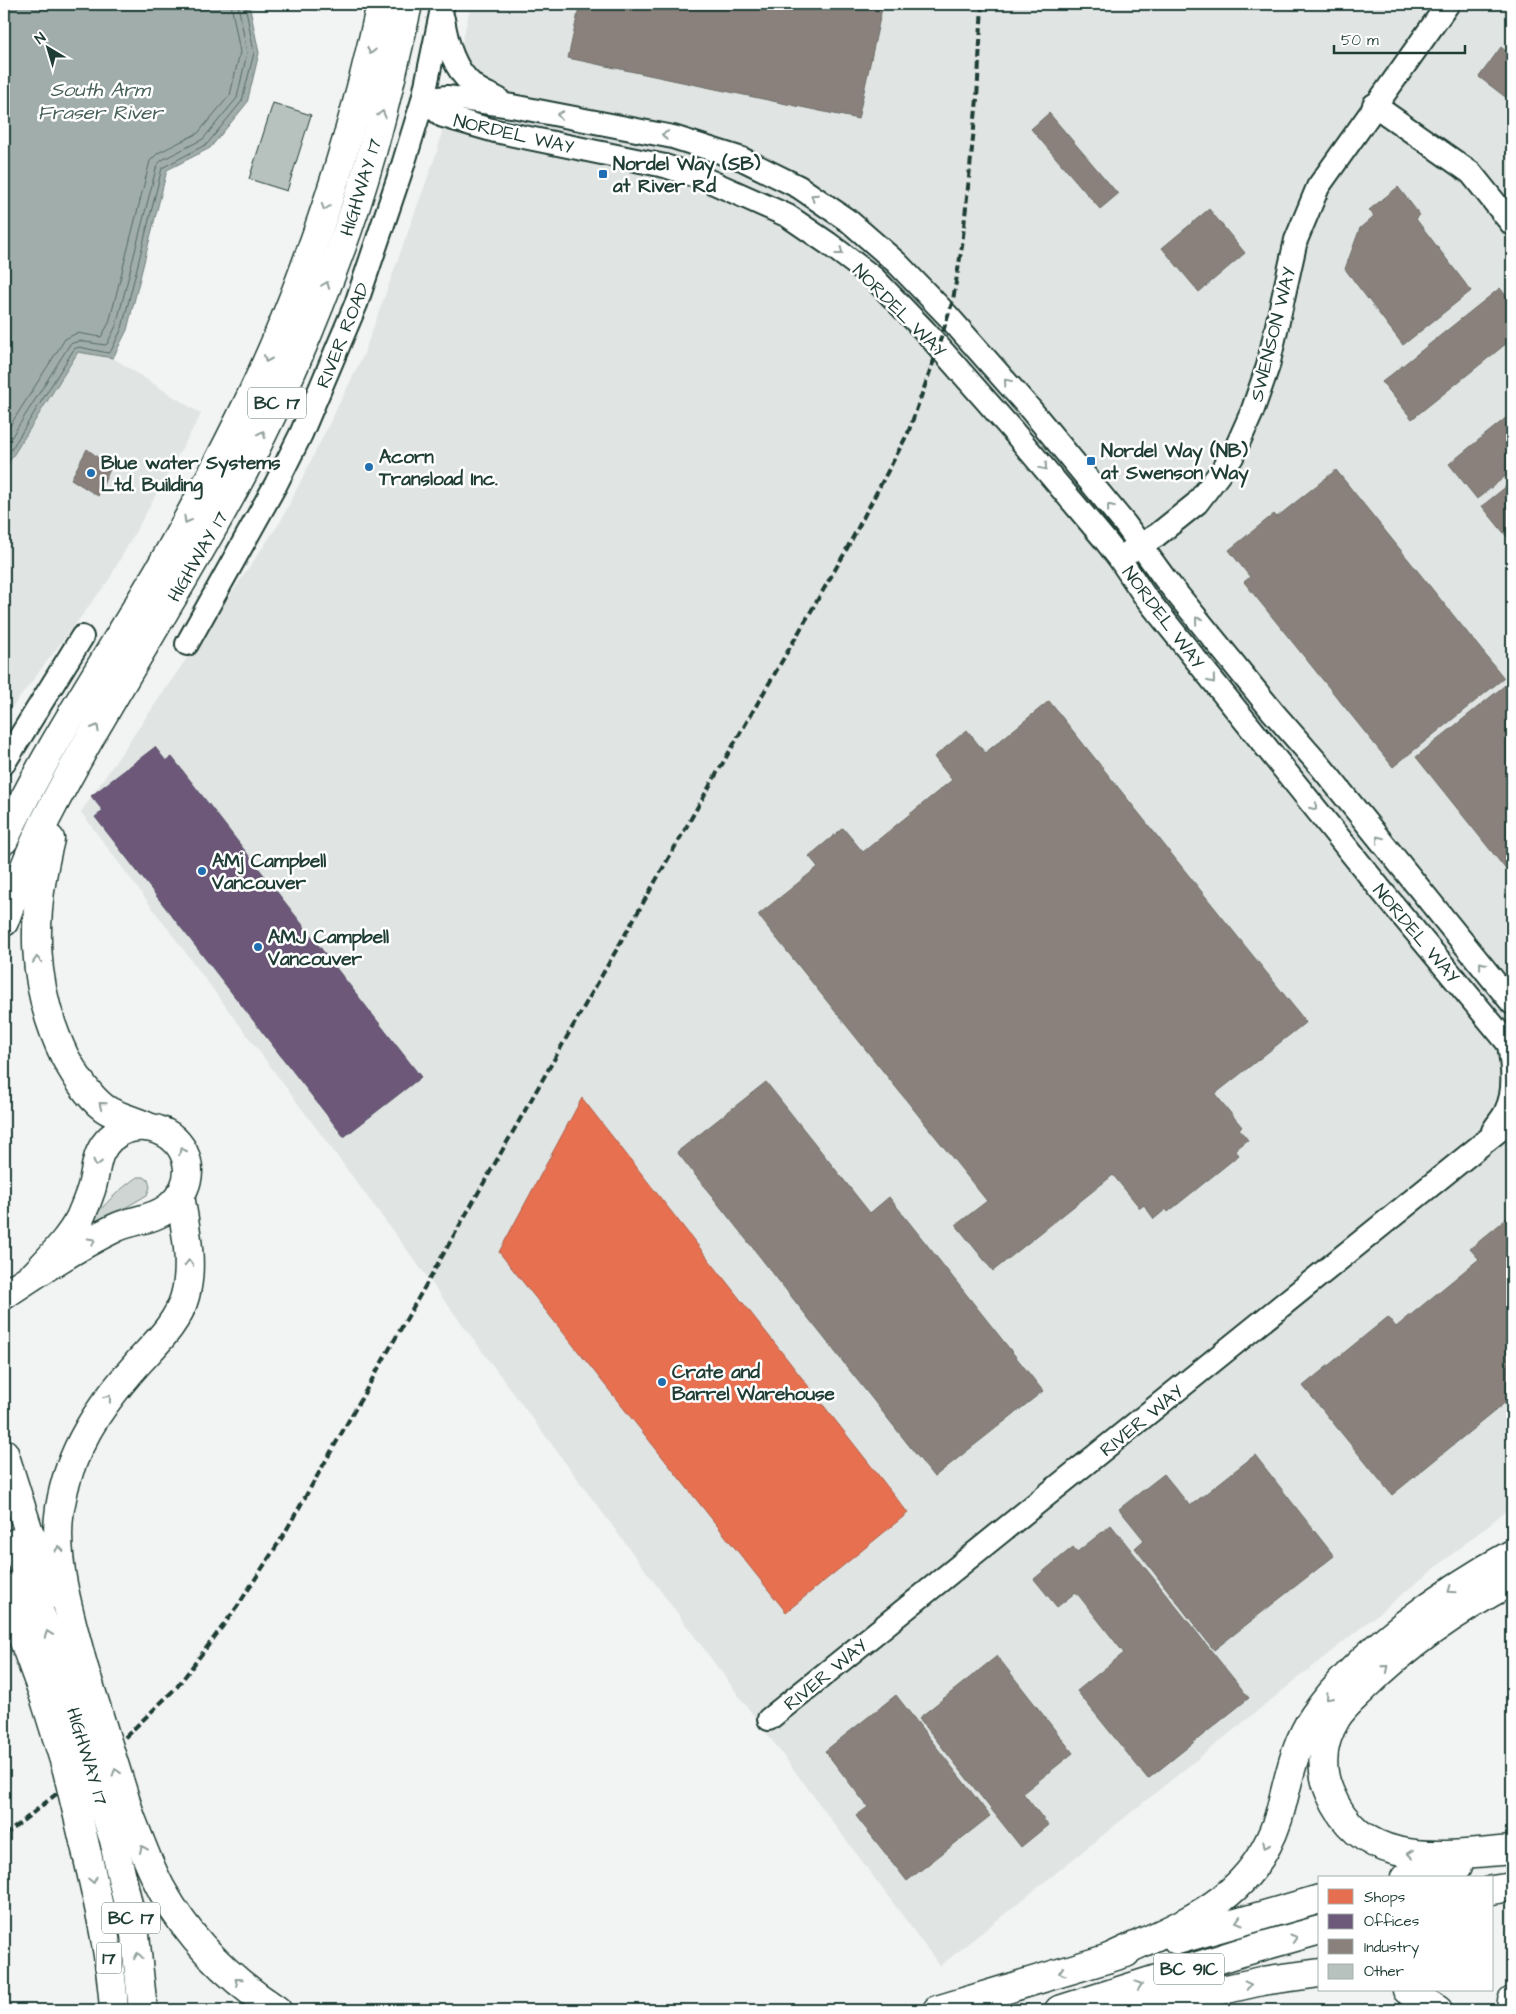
<svg xmlns="http://www.w3.org/2000/svg" width="1516" height="2014" font-family="'Architects Daughter',sans-serif">
<style>
.built{fill:#e0e4e3}
.green{fill:#ced5d3;stroke:#768984}
.water{fill:#a1adaa;stroke:#6d807b}
.shops{fill:#e76f51;stroke:#ab6048}
.offices{fill:#6d597a;stroke:#565165}
.industry{fill:#8a817c;stroke:#6a6d66}
.lines{fill:none;stroke-linecap:round;stroke-linejoin:round}
.shore{stroke:#536a63;stroke-width:1}
.stream{stroke:#6d807b;stroke-width:5}
.building{fill:#b7c1bd;stroke:#1f3d34}
.minor-casing{stroke:#1f3d34;stroke-width:26}
.major-casing{stroke:#1f3d34;stroke-width:31}
.highway-casing{stroke:#1f3d34;stroke-width:31}
.minor{stroke:#fff;stroke-width:22}
.major{stroke:#fff;stroke-width:28}
.highway{stroke:#fff;stroke-width:28}
.rail{stroke:#1f3d34;stroke-width:4;stroke-dasharray:8 4;stroke-linecap:butt}
.highway-bridge-casing{stroke:#1f3d34;stroke-width:31;stroke-linecap:butt}
.highway-bridge{stroke:#fff;stroke-width:28}
.oneway{stroke:#8f9e9a}
.poi-dot{fill:#1f6fb2;stroke:#fff;stroke-width:2}
.labels{text-anchor:middle;stroke-width:5;stroke-linejoin:round;paint-order:stroke}
.shield{fill:#fff;stroke:#627771;stroke-width:1}
.shield-label{font-size:18px;font-weight:bold;fill:#1f3d34}
.street-label{font-size:19px;fill:#1f3d34;stroke:#fff}
.poi-label{font-size:19px;font-weight:bold;fill:#1f3d34;stroke:#fff;text-anchor:start}
.water-label{font-size:20px;font-style:italic;fill:#465f57;stroke:#fff}
</style>
<rect width="100%" height="100%" fill="#f2f3f3"/>
<filter id="ink" filterUnits="userSpaceOnUse"><feTurbulence type="fractalNoise" baseFrequency=".02" numOctaves="2"/><feDisplacementMap in="SourceGraphic" scale="10" xChannelSelector="R" yChannelSelector="G"/><feConvolveMatrix kernelMatrix="1 2 1 2 8 2 1 2 1" color-interpolation-filters="sRGB"/></filter>
<g filter="url(#ink)">
<g class="built">
<path d="M471,4H1512V1506L940,1966L81,812L281,521L363,356L438,149Z"/>
<path d="M78,352L113,358L201,414L108,581L4,718V470Z"/>
</g>
<path class="green" d="M137,1177H144L148,1180L150,1187L147,1195L93,1227L91,1221C104,1204 120,1189 137,1177Z"/>
<path class="water" d="M4,4H249L259,53L247,103L210,148L167,170L127,330L113,358L78,352L4,470Z"/>
<path class="shops" d="M582,1098L908,1513L786,1612L499,1252Z"/>
<path class="offices" d="M155,747L166,761L172,757L421,1077L344,1137L95,817L103,811L91,796Z"/>
<g class="industry">
<path d="M580,4H883L858,119L568,58Z"/>
<path d="M1501,47L1512,56V102L1479,77Z"/>
<path d="M1049,113L1118,194L1100,209L1031,129Z"/>
<path d="M1398,187L1420,215L1416,219L1471,291L1403,345L1345,269L1360,228L1374,216L1369,210Z"/>
<path d="M1209,209L1245,253L1199,292L1162,248Z"/>
<path d="M1500,288L1512,303V339L1412,419L1382,382Z"/>
<path d="M1512,413V471L1477,499L1449,464Z"/>
<path d="M87,449L111,467L98,496L71,479Z"/>
<path d="M1336,470L1504,678L1393,767L1244,582L1250,577L1229,550L1274,514L1277,517Z"/>
<path d="M1512,482V543L1482,506Z"/>
<path d="M1509,682L1512,686V877L1416,757Z"/>
<path d="M1049,701L1306,1022L1215,1094L1242,1127L1239,1129L1248,1140L1235,1150L1239,1155L1168,1212L1166,1209L1154,1219L1144,1205L1140,1208L1113,1175L993,1271L956,1225L987,1201L758,915L818,867L809,856L843,828L863,852L952,780L934,757L967,730L985,753Z"/>
<path d="M766,1082L870,1213L889,1197L1043,1391L934,1477L677,1152Z"/>
<path d="M1512,1214V1397L1392,1495L1303,1386L1388,1317L1396,1327L1479,1259L1470,1249Z"/>
<path d="M1255,1455L1334,1556L1214,1650L1135,1548L1144,1540L1119,1509L1164,1474L1190,1506Z"/>
<path d="M1111,1525L1249,1698L1148,1779L1077,1691L1124,1653L1076,1592L1057,1607L1034,1579L1073,1547L1077,1552Z"/>
<path d="M997,1656L1073,1753L1023,1793L1048,1825L1021,1847L919,1718Z"/>
<path d="M896,1695L990,1816L907,1881L856,1816L868,1807L825,1751Z"/>
</g>
<g class="lines">
<g class="shore">
<path d="M4,435L65,339L77,333L101,337L109,323L150,161L158,153L198,133L230,95L240,52L231,4"/>
<path d="M4,449L70,344L79,341L105,345L107,344L116,326L157,165L162,160L203,139L237,98L247,53L238,4"/>
<path d="M4,461L74,349L79,347L108,353L111,351L122,328L162,168L207,144L242,101L254,53L245,4"/>
</g>
<path class="stream" d="M1302,2010L1323,2007"/>
</g>
<path class="building" d="M273,103L311,115L287,191L249,179Z"/>
<g class="lines">
<defs>
<g id="minor">
<path d="M443,19C447,44 454,70 474,86C481,92 491,95 498,99"/>
<path d="M423,100L443,116L495,131L665,166L705,179L788,216L829,244L874,278L924,330L1012,430L1105,540L1119,558L1144,595L1381,890L1512,1048"/>
<path d="M423,100L447,97L512,106L673,137L742,159L799,187L850,222L897,263L948,316L1031,410L1125,524L1165,579L1273,712L1322,768L1512,1003"/>
<path d="M1374,105L1471,173L1512,224"/>
<path d="M1129,552L1157,535L1197,503L1232,457L1252,412L1268,366L1296,240L1318,187L1448,4"/>
<path d="M187,644L276,484L301,434L356,304L403,165L423,100L443,4"/>
<path d="M4,763L82,637"/>
<path d="M1493,1131C1497,1124 1503,1118 1506,1111C1516,1091 1512,1064 1509,1044"/>
<path d="M769,1719L1512,1120"/>
</g>
<path id="major" d="M4,1295C40,1271 76,1247 115,1228C131,1220 153,1220 168,1208C182,1197 191,1180 187,1162C184,1148 174,1136 161,1131C138,1121 111,1129 100,1153C95,1164 95,1178 91,1190C88,1199 84,1209 80,1218C69,1239 51,1257 35,1274"/>
<g id="highway">
<path d="M50,839C31,915 30,985 65,1057C75,1075 87,1095 104,1108C115,1116 133,1120 146,1126"/>
<path d="M4,840C51,739 115,648 170,551C220,462 267,371 302,275C335,187 361,96 381,4"/>
<path d="M4,922C17,887 29,852 46,819C107,700 182,589 244,471C284,394 319,311 348,229C374,156 391,79 408,4"/>
<path d="M4,1453L28,1529L55,1594"/>
<path d="M15,1543L64,1680"/>
<path d="M1512,1581C1460,1609 1408,1644 1365,1687C1355,1697 1344,1706 1337,1717C1322,1741 1319,1768 1330,1793C1363,1872 1444,1855 1512,1850"/>
<path d="M4,1587L44,1696"/>
<path d="M83,1665C70,1615 52,1560 60,1508C69,1450 99,1407 137,1364C155,1344 178,1323 185,1296C194,1263 185,1228 180,1195"/>
<path d="M131,1818C141,1843 150,1869 163,1892C190,1940 231,1980 277,2010"/>
<path d="M112,1834L135,1935L143,2010"/>
<path d="M87,1854C99,1906 111,1957 114,2010"/>
<path d="M1405,1878L1458,1866"/>
<path d="M1492,1890L1512,1887"/>
<path d="M1177,1940L1320,1899"/>
<path d="M1109,1958C1180,1924 1251,1903 1278,1819C1288,1785 1293,1746 1314,1716C1358,1652 1445,1590 1512,1554"/>
<path d="M1407,1990L1438,2010"/>
<path d="M937,2010L1126,1953"/>
<path d="M1059,2010L1242,1952L1320,1930"/>
<path d="M1114,2010L1209,1993L1262,1981L1320,1973"/>
<path d="M1511,2010L1512,2001"/>
</g>
</defs>
<use href="#minor" class="minor-casing"/>
<use href="#major" class="major-casing"/>
<use href="#highway" class="highway-casing"/>
<use href="#minor" class="minor"/>
<use href="#major" class="major"/>
<use href="#highway" class="highway"/>
<path class="rail" d="M4,1836L116,1746L177,1687L237,1607L283,1536L713,780L843,556L908,433L933,363L953,300L962,246L977,99L982,4"/>
<defs>
<g id="highway-bridge">
<path d="M83,1665L131,1818"/>
<path d="M64,1680L112,1834"/>
<path d="M44,1696L67,1770L87,1854"/>
</g>
</defs>
<use href="#highway-bridge" class="highway-bridge-casing"/>
<use href="#highway-bridge" class="highway-bridge"/>
</g>
<defs><path id="oneway-chevron" d="M-2-3.5L2.5 0L-2 3.5" fill="none" stroke-width="1.6" stroke-linecap="round" stroke-linejoin="round" transform="scale(1.25)"/></defs>
<g class="oneway">
<use href="#oneway-chevron" transform="translate(371 51) rotate(102)"/>
<use href="#oneway-chevron" transform="translate(382 114) rotate(-75)"/>
<use href="#oneway-chevron" transform="translate(560 115) rotate(-169)"/>
<use href="#oneway-chevron" transform="translate(665 135) rotate(-169)"/>
<use href="#oneway-chevron" transform="translate(814 197) rotate(-145)"/>
<use href="#oneway-chevron" transform="translate(325 207) rotate(108)"/>
<use href="#oneway-chevron" transform="translate(840 252) rotate(37)"/>
<use href="#oneway-chevron" transform="translate(326 285) rotate(-69)"/>
<use href="#oneway-chevron" transform="translate(267 359) rotate(114)"/>
<use href="#oneway-chevron" transform="translate(1007 382) rotate(-131)"/>
<use href="#oneway-chevron" transform="translate(262 434) rotate(-65)"/>
<use href="#oneway-chevron" transform="translate(1044 467) rotate(50)"/>
<use href="#oneway-chevron" transform="translate(1110 507) rotate(-129)"/>
<use href="#oneway-chevron" transform="translate(187 520) rotate(119)"/>
<use href="#oneway-chevron" transform="translate(1198 620) rotate(-129)"/>
<use href="#oneway-chevron" transform="translate(1212 680) rotate(51)"/>
<use href="#oneway-chevron" transform="translate(96 728) rotate(-60)"/>
<use href="#oneway-chevron" transform="translate(1314 807) rotate(51)"/>
<use href="#oneway-chevron" transform="translate(1379 839) rotate(-129)"/>
<use href="#oneway-chevron" transform="translate(37 960) rotate(-94)"/>
<use href="#oneway-chevron" transform="translate(1482 965) rotate(-129)"/>
<use href="#oneway-chevron" transform="translate(102 1105) rotate(-141)"/>
<use href="#oneway-chevron" transform="translate(182 1151) rotate(-117)"/>
<use href="#oneway-chevron" transform="translate(97 1163) rotate(104)"/>
<use href="#oneway-chevron" transform="translate(92 1241) rotate(-30)"/>
<use href="#oneway-chevron" transform="translate(189 1263) rotate(-89)"/>
<use href="#oneway-chevron" transform="translate(108 1398) rotate(-52)"/>
<use href="#oneway-chevron" transform="translate(59 1549) rotate(-95)"/>
<use href="#oneway-chevron" transform="translate(1451 1590) rotate(145)"/>
<use href="#oneway-chevron" transform="translate(48 1634) rotate(-110)"/>
<use href="#oneway-chevron" transform="translate(1386 1668) rotate(-40)"/>
<use href="#oneway-chevron" transform="translate(1329 1697) rotate(132)"/>
<use href="#oneway-chevron" transform="translate(116 1772) rotate(-107)"/>
<use href="#oneway-chevron" transform="translate(1266 1845) rotate(117)"/>
<use href="#oneway-chevron" transform="translate(143 1849) rotate(-113)"/>
<use href="#oneway-chevron" transform="translate(1411 1854) rotate(-174)"/>
<use href="#oneway-chevron" transform="translate(93 1880) rotate(77)"/>
<use href="#oneway-chevron" transform="translate(1239 1921) rotate(163)"/>
<use href="#oneway-chevron" transform="translate(1294 1938) rotate(-16)"/>
<use href="#oneway-chevron" transform="translate(138 1956) rotate(-98)"/>
<use href="#oneway-chevron" transform="translate(1062 1972) rotate(163)"/>
<use href="#oneway-chevron" transform="translate(238 1981) rotate(-140)"/>
<use href="#oneway-chevron" transform="translate(1139 1985) rotate(-18)"/>
<use href="#oneway-chevron" transform="translate(1248 1985) rotate(-13)"/>
</g>
</g>
<g class="poi-dot">
<rect x="598" y="169" width="10" height="10" rx="2.5"/>
<rect x="1086" y="456" width="10" height="10" rx="2.5"/>
<circle cx="369" cy="467" r="5"/>
<circle cx="91" cy="473" r="5"/>
<circle cx="202" cy="871" r="5"/>
<circle cx="258" cy="947" r="5"/>
<circle cx="662" cy="1382" r="5"/>
</g>
<g class="labels">
<g class="shield">
<rect x="248" y="387.5" width="58" height="31" rx="4"/>
<rect x="102" y="1902.5" width="58" height="31" rx="4"/>
<rect x="96.5" y="1942.5" width="25" height="31" rx="4"/>
<rect x="1154" y="1953.5" width="70" height="31" rx="4"/>
</g>
<g class="shield-label">
<text x="277" y="409">BC 17</text>
<text x="131" y="1924">BC 17</text>
<text x="109" y="1964">17</text>
<text x="1189" y="1975">BC 91C</text>
</g>
<g class="street-label">
<text transform="translate(514 133) rotate(13)" y="7">NORDEL WAY</text>
<text transform="translate(360 187) rotate(-73)" y="7">HIGHWAY 17</text>
<text transform="translate(900 310) rotate(45)" y="7">NORDEL WAY</text>
<text transform="translate(1272 334) rotate(-76)" y="7">SWENSON WAY</text>
<text transform="translate(342 335) rotate(-68)" y="7">RIVER ROAD</text>
<text transform="translate(197 556) rotate(-60)" y="7">HIGHWAY 17</text>
<text transform="translate(1164 617) rotate(53)" y="7">NORDEL WAY</text>
<text transform="translate(1417 933) rotate(50)" y="7">NORDEL WAY</text>
<text transform="translate(1141 1420) rotate(-39)" y="7">RIVER WAY</text>
<text transform="translate(825 1674) rotate(-39)" y="7">RIVER WAY</text>
<text transform="translate(88 1756) rotate(73)" y="7">HIGHWAY 17</text>
</g>
<g class="poi-label">
<text x="613" y="170">Nordel Way (SB)<tspan x="613" dy="22">at River Rd</tspan></text>
<text x="1101" y="457">Nordel Way (NB)<tspan x="1101" dy="22">at Swenson Way</tspan></text>
<text x="379" y="463">Acorn<tspan x="379" dy="22">Transload Inc.</tspan></text>
<text x="101" y="469">Blue water Systems<tspan x="101" dy="22">Ltd. Building</tspan></text>
<text x="212" y="867">AMj Campbell<tspan x="212" dy="22">Vancouver</tspan></text>
<text x="268" y="943">AMJ Campbell<tspan x="268" dy="22">Vancouver</tspan></text>
<text x="672" y="1378">Crate and<tspan x="672" dy="22">Barrel Warehouse</tspan></text>
</g>
<g class="water-label">
<text x="100" y="96">South Arm<tspan x="100" dy="23">Fraser River</tspan></text>
</g>
</g>
<rect width="1516" height="2014" fill="none" stroke="#fff" stroke-width="20"/>
<rect x="10" y="10" width="1496" height="1994" fill="none" stroke="#1f3d34" stroke-width="2" filter="url(#ink)"/>
<rect x="1318" y="1876" width="175" height="115" fill="#ffffff" stroke="#a5b1ae"/>
<rect x="1328" y="1889" width="25" height="15" fill="#e76f51" stroke="#a5b1ae"/>
<text x="1364" y="1902" font-size="15" fill="#1f3d34">Shops</text>
<rect x="1328" y="1914" width="25" height="15" fill="#6d597a" stroke="#a5b1ae"/>
<text x="1364" y="1926" font-size="15" fill="#1f3d34">Offices</text>
<rect x="1328" y="1939" width="25" height="15" fill="#8a817c" stroke="#a5b1ae"/>
<text x="1364" y="1952" font-size="15" fill="#1f3d34">Industry</text>
<rect x="1328" y="1964" width="25" height="15" fill="#b7c1bd" stroke="#a5b1ae"/>
<text x="1364" y="1976" font-size="15" fill="#1f3d34">Other</text>
<g transform="translate(48 48) rotate(322)" stroke="#ffffff" stroke-width="4" paint-order="stroke">
<path d="M0-4L9 19L0 12L-9 19Z" fill="#1f3d34"/>
<text y="-8" font-size="14" font-weight="bold" text-anchor="middle" fill="#1f3d34">N</text>
</g>
<path d="M1334 45v8h131v-8" fill="none" stroke="#1f3d34" stroke-width="2.5"/>
<text x="1341" y="45" font-size="15" fill="#1f3d34" stroke="#ffffff" stroke-width="4" paint-order="stroke">50 m</text>
</svg>
